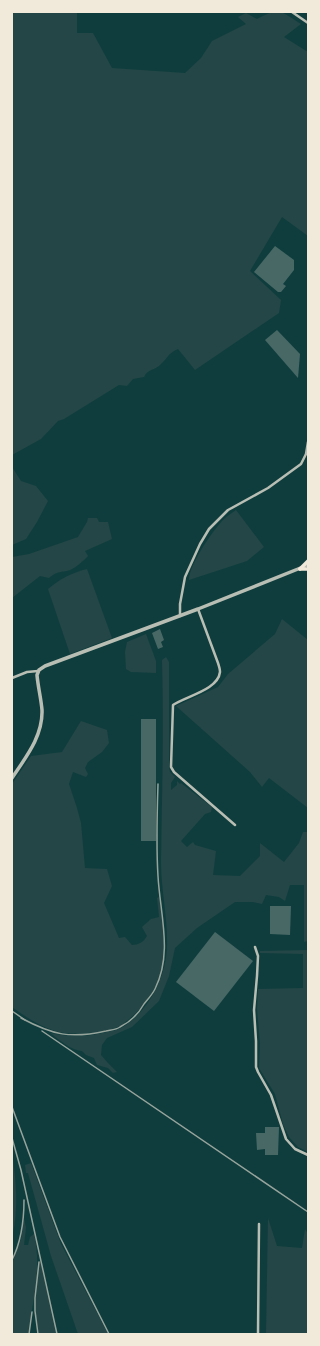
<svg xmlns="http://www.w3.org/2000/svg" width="320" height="1346" font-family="Rubik,sans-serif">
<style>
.green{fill:#244646}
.building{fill:#486865}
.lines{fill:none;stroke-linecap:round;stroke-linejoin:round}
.minor{stroke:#b8beb3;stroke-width:2.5}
.tertiary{stroke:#b8beb3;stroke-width:3.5}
.secondary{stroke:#f1e9da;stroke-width:3.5}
.rail{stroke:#97a49c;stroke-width:1.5}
</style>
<rect width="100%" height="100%" fill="#0f3d3e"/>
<g class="green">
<path d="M12,12H77V33H93L112,68L185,73L201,58L212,41L246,24L238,17L246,13L257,19C280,7 280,11 301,24L284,37L308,52V236L282,217L250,271L281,300L279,313L195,370L178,349C166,355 169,357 161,364C156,370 147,369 144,377L133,379L127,386L119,385L64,419L58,421L41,439L12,455Z"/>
<path d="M12,467L21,481L36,486L48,501L37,522L26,539L12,545Z"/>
<path d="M236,510L264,547L247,561L189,580C189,565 213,530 224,519C227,516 232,513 236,510Z"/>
<path d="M88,518H97L99,522H108L112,539L85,551L88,556C83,561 77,567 70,570C60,573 59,570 49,578L40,576L12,598V557L29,554L78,537L87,522Z"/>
<path d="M87,569L112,638L70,654L48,589C60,579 71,573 87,569Z"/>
<path d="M282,619L308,640V808L269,778L262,787L250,772L176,706L218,687L228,674L275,634Z"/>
<path d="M146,634L156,661V673L131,672L126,669L125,652L127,642Z"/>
<path d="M166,657L169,662V767L170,772L175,777L171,783V790L177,785V781L180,784L181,783L212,807L211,812L205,814L181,841L187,847L193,842L195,845L216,851L213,875L240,876L260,856V843L284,862L299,843L303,832H308V941L304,942V885H290L285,901L279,897L266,895L262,904L253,902H235L197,928L175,948L169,976L159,1001L132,1027L107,1038L102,1045L101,1055L108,1063L117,1072L113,1073L108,1068L97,1065L94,1058L86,1055L82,1051C70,1050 60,1040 50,1033C71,1037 87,1037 107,1032C111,1031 117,1030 121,1028C149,1012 166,977 167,947C168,918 161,890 161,862C162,795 164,727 162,660Z"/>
<path d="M81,721L107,730L109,743L102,752L88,762L85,768L88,774L86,777L73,772L69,784L77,808L81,823L85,868L107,869L112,886L104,903L119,938L125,937L132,945C138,945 144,942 147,936L142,927L151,919L159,917L157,898L159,897C163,920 166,943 162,967C158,988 144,1007 128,1020C125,1022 122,1026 118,1027C102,1033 71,1036 55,1031C39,1026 26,1017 12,1007V784L31,756L62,752Z"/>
<path d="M308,950V1152L298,1147L289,1137L283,1124L275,1094L259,1068L260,1043L257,1009L258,989L303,988V954L260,953V951Z"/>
<path d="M12,1152C16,1180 19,1209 12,1237Z"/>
<path d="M31,1163L61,1244L108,1334H78L51,1256L28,1173H26L25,1165Z"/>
<path d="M24,1218L26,1228L24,1245H28L30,1237L34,1234C42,1267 33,1301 28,1334H12V1263L21,1239Z"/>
<path d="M268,1218L277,1246L302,1248L305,1229L308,1234V1334H266Z"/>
<path d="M40,1260L56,1334H39L36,1316V1296Z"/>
</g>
<g class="building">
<path d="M275,246L294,260V270L283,284L286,286L281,292H278L254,272Z"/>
<path d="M277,330L300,354L298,378L265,340Z"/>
<path d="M160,629L164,640L161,642L163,647L158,649L152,633Z"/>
<rect x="141" y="719" width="15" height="122"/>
<path d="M270,906H291L290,935L270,934Z"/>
<path d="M215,932L253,961L214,1011L176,982Z"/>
<path d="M265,1127H279L278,1155H265V1149L257,1150L256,1133H265Z"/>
</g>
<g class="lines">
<g class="minor">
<path d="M292,12L308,23"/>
<path d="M198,609L218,663C219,666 220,669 220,672C218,690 186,696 173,705L171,767L174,772L235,825"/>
<path d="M180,616V604L185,577L200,544L209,529L228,510L268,488L301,464L306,454L308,442"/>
<path d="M12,678L27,672L38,671"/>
<path d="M255,947L258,956L257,976L254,1010L256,1041V1067L258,1072L271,1095L286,1139L295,1149L308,1155"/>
<path d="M258,1334L259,1224"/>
</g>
<path class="tertiary" d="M12,778C26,757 43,736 42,710C41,698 38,687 37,675L39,670L45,666L198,609L308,565"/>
<g class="secondary">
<path d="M300,569L308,561"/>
<path d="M300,569H308"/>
</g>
<g class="rail">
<path d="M12,1011L25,1020"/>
<path d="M21,1018C53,1035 70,1039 106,1031C110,1030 116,1030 120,1027C130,1022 139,1013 144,1004C148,999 152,995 155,989C173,953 160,914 158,876C156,845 157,815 158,784"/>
<path d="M42,1031L308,1212"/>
<path d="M12,1107L60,1237L109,1334"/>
<path d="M12,1138L21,1170L57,1334"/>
<path d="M12,1260C21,1242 24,1220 24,1200"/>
<path d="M29,1334L32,1312"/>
<path d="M38,1334L35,1311V1298L39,1262"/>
</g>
</g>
<rect width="320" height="1346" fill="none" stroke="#f1e9da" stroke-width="26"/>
</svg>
